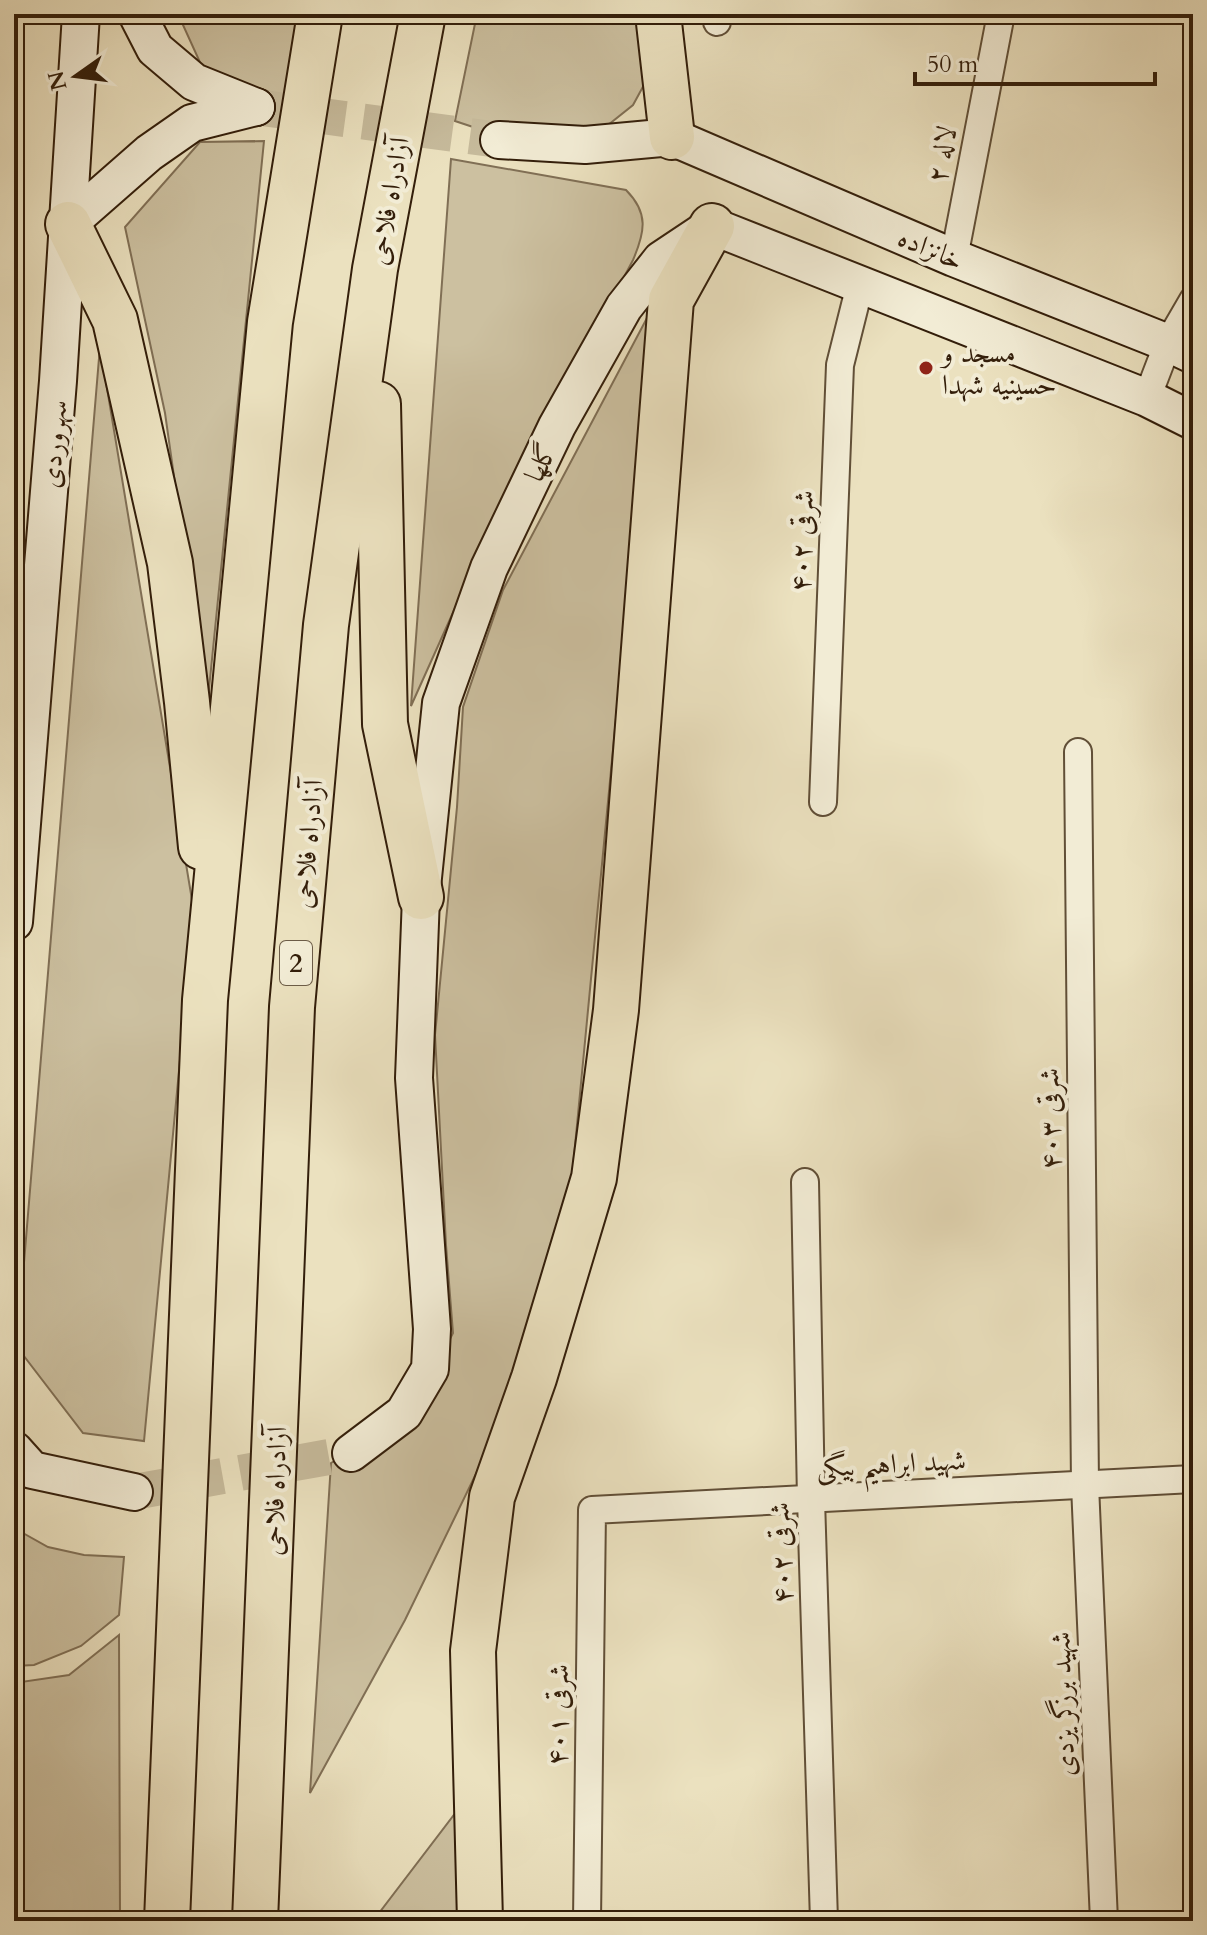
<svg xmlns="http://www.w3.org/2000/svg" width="1207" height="1935" font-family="Cardo,Amiri,serif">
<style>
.green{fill:#ccc0a0;stroke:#806f55;stroke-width:2}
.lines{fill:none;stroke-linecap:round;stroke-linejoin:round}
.secondary-tunnel{stroke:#c6ba9b;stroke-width:36;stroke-dasharray:36 18;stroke-linecap:butt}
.minor-casing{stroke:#614f37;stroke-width:30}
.secondary-casing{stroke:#331e0a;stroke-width:40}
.motorway-casing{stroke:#331e0a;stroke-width:48}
.minor{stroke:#f2ecd5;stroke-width:26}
.secondary{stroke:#f2ecd5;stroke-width:36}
.motorway{stroke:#ebe1bf;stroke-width:44}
.poi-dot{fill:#8f2418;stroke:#f2ecd5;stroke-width:3}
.labels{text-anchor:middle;stroke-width:8;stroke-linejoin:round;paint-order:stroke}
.shield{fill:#f2ecd5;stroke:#6c5c47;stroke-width:2}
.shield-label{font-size:26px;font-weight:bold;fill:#331e0a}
.street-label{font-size:28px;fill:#331e0a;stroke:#f2ecd5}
.poi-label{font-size:28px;fill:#331e0a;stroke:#f2ecd5;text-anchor:start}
</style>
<rect width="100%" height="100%" fill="#ebe1bf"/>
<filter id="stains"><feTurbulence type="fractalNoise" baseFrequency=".0025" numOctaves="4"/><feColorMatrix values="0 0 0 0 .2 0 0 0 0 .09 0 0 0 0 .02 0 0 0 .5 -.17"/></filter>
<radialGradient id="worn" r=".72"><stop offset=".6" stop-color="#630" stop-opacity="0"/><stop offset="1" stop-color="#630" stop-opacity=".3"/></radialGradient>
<g class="green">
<path d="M178,14H299L287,98L203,69Z"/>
<path d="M477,14H640L645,83L633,105L608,125L503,137L455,121Z"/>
<path d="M264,141L207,709L165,413L125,227L200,142Z"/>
<path d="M451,159L626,190C649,213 645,232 633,260L491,528L411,706Z"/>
<path d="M656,301L572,1177L506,1412L405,1620L310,1793L331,1463L396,1425L415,1407L453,1333L446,1245L435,1035L457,807L463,707L503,590Z"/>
<path d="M100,346L194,912L144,1441L83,1433L17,1347Z"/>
<path d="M14,1528L48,1547L84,1555L124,1557L119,1615L81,1646L34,1665L14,1666Z"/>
<path d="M119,1635L120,1921H14V1683L69,1675Z"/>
<path d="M463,1803V1921H373Z"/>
</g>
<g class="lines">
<g class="secondary-tunnel">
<path d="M256,107L499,140"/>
<path d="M134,1492L351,1453"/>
</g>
<defs>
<g id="minor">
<path d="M717,22L718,14"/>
<path d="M954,258L1001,14"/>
<path d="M1147,398L1168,343L1193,300"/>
<path d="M1078,752L1085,1485L1104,1921"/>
<path d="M823,802L840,365L860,285"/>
<path d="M805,1182L811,1499L824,1921"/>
<path d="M587,1921L592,1510L1193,1479"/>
</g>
<g id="secondary">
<path d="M137,14L155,49L194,82L256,107"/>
<path d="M499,140L585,145L672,137L954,258L1168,343L1193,355"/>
<path d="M68,224L149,153L192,123L256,107"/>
<path d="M14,922L58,381L81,14"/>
<path d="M14,1450L32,1470L134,1492"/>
<path d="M351,1453L404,1413L430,1369L432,1329L414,1078L421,897L441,703L489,568L557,426L624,307L661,260L712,226L1147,398L1193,421"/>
</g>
<g id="motorway">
<path d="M658,14L672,137"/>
<path d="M68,224L115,320L170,563L187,702L201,847"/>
<path d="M378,404L385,724L421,897"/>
<path d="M167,1921L205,1000L270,322L320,14"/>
<path d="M255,1921L292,1007L326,625L375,269L423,14"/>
<path d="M480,1921L473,1651L492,1497L534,1378L594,1178L616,1010L671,300L712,226"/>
</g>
</defs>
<use href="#minor" class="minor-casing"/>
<use href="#secondary" class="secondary-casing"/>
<use href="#motorway" class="motorway-casing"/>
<use href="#minor" class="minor"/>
<use href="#secondary" class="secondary"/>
<use href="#motorway" class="motorway"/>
</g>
<circle class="poi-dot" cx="926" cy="368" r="8"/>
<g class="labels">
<rect class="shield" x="280" y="941" width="32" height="44" rx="6"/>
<g class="shield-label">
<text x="296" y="972">2</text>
</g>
<g class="street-label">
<text transform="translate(941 154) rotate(-79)" y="10">لاله ۲</text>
<text transform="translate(388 201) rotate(-80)" y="10">آزادراه فلاحی</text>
<text transform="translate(931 248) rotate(23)" y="10">خانزاده</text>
<text transform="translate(53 444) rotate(-85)" y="10">سهروردی</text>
<text transform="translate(540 462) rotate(-64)" y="10">گلها</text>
<text transform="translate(801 541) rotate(-88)" y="10">۴۰۲ شرقی</text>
<text transform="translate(307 844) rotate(-85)" y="10">آزادراه فلاحی</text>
<text transform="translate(1049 1119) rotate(-91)" y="10">۴۰۳ شرقی</text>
<text transform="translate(891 1463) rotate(-3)" y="10">شهید ابراهیم بیگی</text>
<text transform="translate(274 1491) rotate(-88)" y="10">آزادراه فلاحی</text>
<text transform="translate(780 1553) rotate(-92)" y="10">۴۰۲ شرقی</text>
<text transform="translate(1062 1704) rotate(-92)" y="10">شهید برزگر یزدی</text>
<text transform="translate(557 1715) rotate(-89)" y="10">۴۰۱ شرقی</text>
</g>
<g class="poi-label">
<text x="942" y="362">مسجد و<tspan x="942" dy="32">حسینیه شهدا</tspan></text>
</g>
</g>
<rect width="1207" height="1935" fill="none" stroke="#ebe1bf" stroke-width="48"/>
<rect x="16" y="16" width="1175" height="1903" fill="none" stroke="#331e0a" stroke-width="4"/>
<rect x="24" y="24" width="1159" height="1887" fill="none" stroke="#331e0a" stroke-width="2"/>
<g transform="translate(76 76) rotate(256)" stroke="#f2ecd5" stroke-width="6" paint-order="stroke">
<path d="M0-6L14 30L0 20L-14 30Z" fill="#331e0a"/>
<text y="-12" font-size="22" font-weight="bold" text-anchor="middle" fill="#331e0a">N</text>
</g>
<path d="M915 72v12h240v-12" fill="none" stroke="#331e0a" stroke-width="4"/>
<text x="927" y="72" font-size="24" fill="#331e0a" stroke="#f2ecd5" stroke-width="6" paint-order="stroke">50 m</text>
<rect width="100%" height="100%" filter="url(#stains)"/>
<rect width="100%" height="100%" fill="url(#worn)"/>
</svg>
